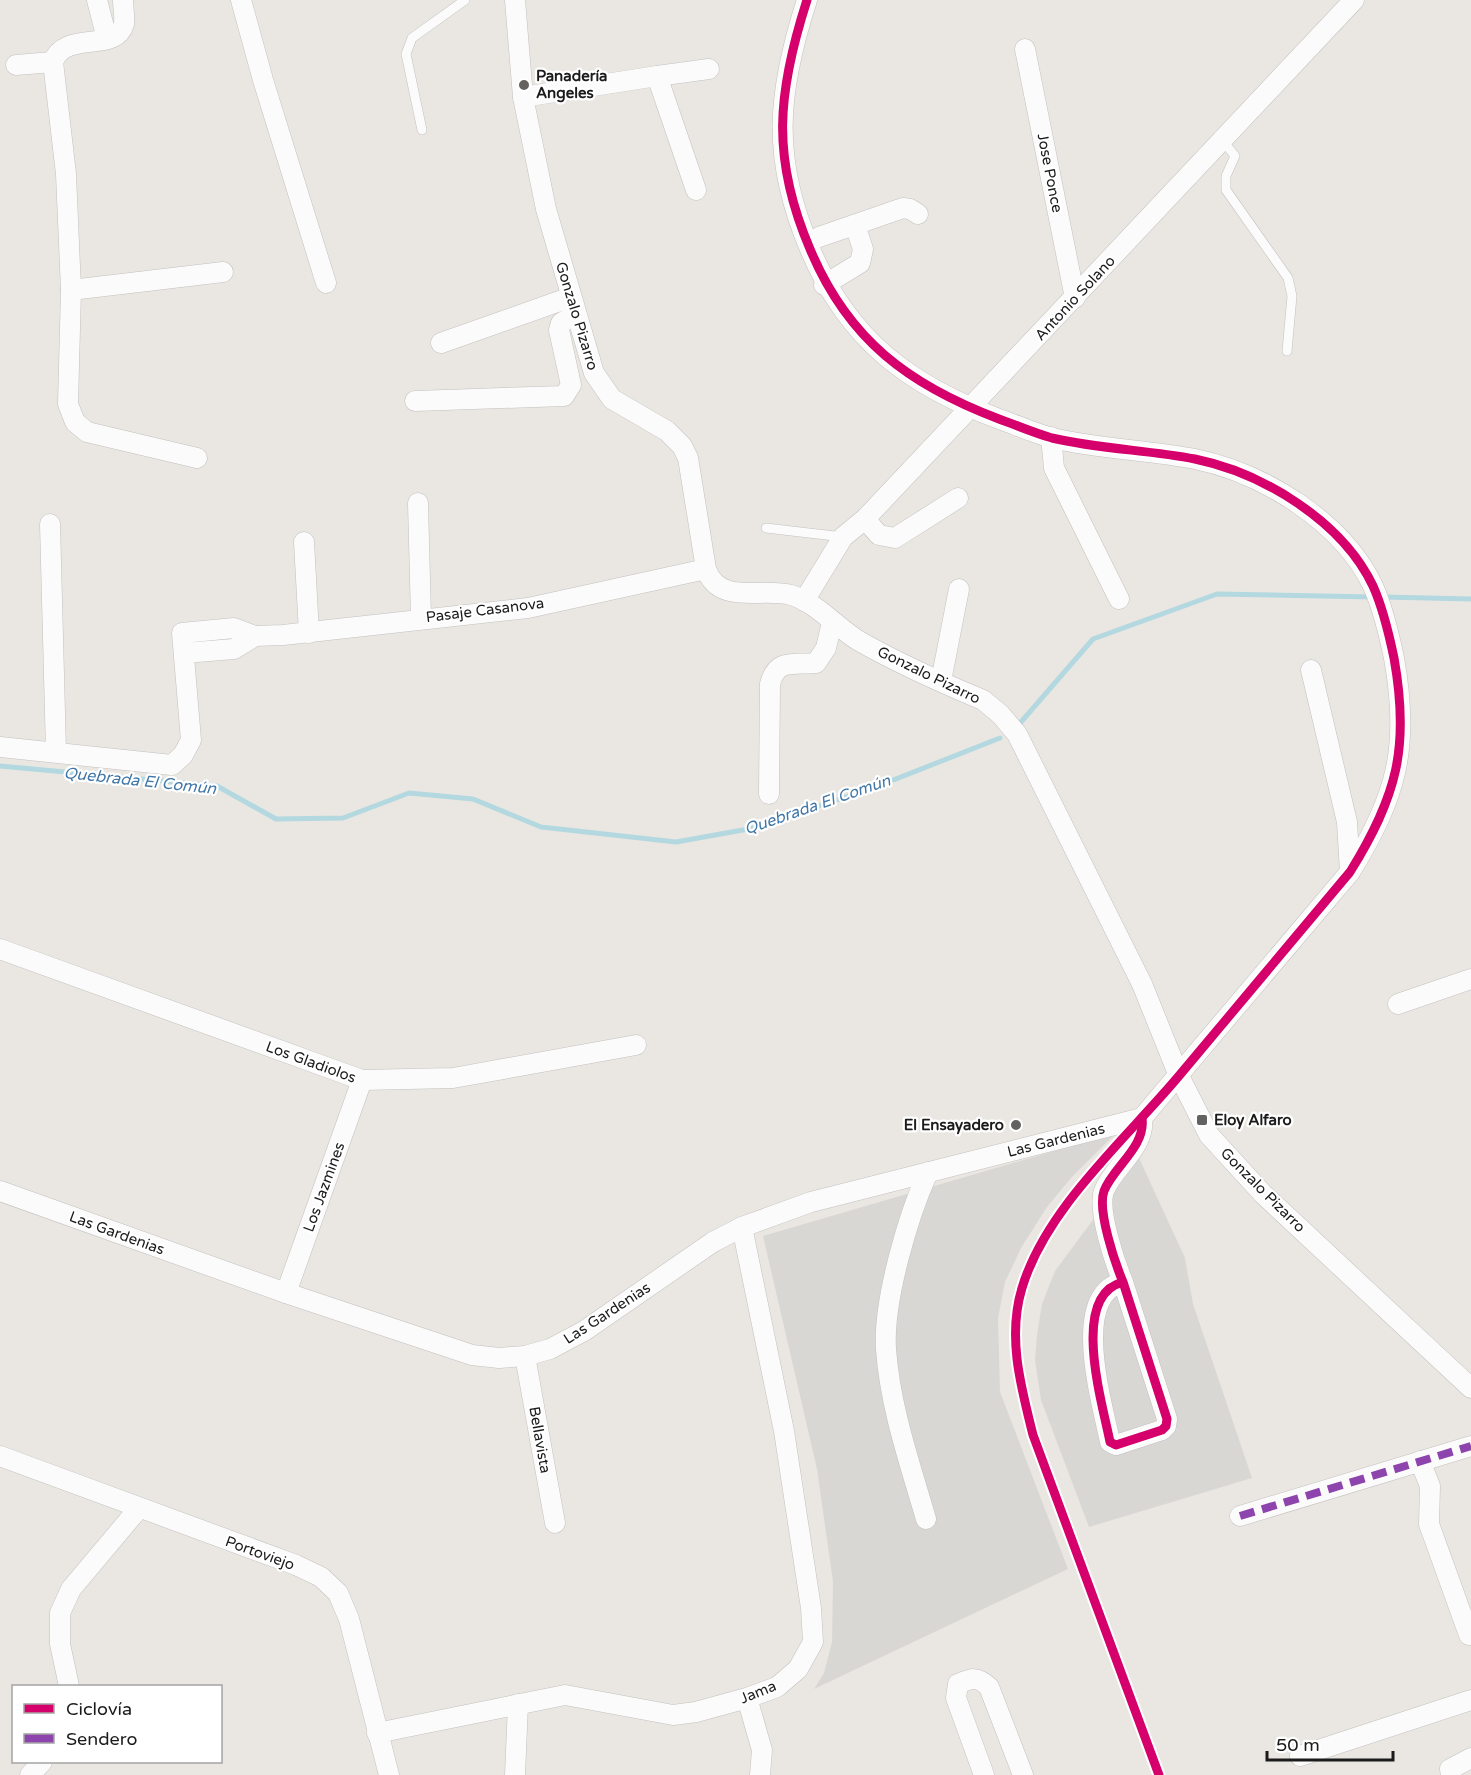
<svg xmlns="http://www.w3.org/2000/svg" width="1471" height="1775" font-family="'Varela Round',sans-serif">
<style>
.residential{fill:#d9d7d4}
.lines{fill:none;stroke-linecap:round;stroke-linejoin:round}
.stream{stroke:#b3d8e0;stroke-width:5}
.lane-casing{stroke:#c2c1bf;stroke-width:10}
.street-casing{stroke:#c2c1bf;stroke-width:21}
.lane{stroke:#fcfbfb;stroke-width:9}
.street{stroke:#fcfbfb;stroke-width:20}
.quiet{stroke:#8e44ad;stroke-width:8;stroke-dasharray:15 8;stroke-linecap:butt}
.cycleway-casing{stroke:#fff;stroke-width:13}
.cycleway{stroke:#d6006c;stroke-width:9}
.poi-dot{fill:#636261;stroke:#fff;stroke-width:2}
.labels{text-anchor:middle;stroke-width:4.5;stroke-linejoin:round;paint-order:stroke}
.poi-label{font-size:15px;font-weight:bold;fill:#1b1b1b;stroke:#fff;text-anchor:start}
.street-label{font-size:15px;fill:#1b1b1b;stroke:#fff}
.water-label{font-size:16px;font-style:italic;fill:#4077a8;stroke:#fff}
</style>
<rect width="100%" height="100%" fill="#eae7e2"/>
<g class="residential">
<path d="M1116,1133L1071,1178L1047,1207L1021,1248L1005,1282L998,1318L1000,1392L1068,1569L814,1689L824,1673L832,1642L833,1582L817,1469L763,1236Z"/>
<path d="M1139,1158L1185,1258L1193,1304L1252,1478L1089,1527L1041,1400L1035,1360L1037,1335L1042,1304L1055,1271Z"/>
</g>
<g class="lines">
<g class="stream">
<path d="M1383,597L1471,599"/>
<path d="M1021,722L1093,639L1217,594L1373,597"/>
<path d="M0,766L217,786L276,819L343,818L409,793L473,799L541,827L676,842L754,828L878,786L1000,738"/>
</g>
<defs>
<g id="lane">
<path d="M422,130L406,54L412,38L465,0"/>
<path d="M1223,141L1235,156L1226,176V190L1288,278L1292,296L1287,351"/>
<path d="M766,528L843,537"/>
</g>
<g id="street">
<path d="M97,0L107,39"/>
<path d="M123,0C123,7 125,17 124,24C116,54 65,29 53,62L66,174L71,290L68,404L75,422L87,432L197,458"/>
<path d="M241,0L263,80L326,283"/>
<path d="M515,0L523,97L546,209L594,373L612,399L667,431L682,446L688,458L706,569C719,606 762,587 791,595C816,602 837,628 859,641C898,663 942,683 983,700L1000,714L1017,734L1142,984L1179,1076L1209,1135L1263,1194L1471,1388"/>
<path d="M807,0C777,93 771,158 810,249C848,340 909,385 999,419C1016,425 1034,433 1052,438C1099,449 1148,450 1195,459C1263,473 1342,521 1373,586C1383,608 1389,634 1394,658C1410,747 1397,796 1350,872L1142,1118C1146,1147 1113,1167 1104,1191C1097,1210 1115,1263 1123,1282L1167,1419L1166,1426L1162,1430L1116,1445L1110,1442C1103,1405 1069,1295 1123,1282"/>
<path d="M1025,49L1075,298"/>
<path d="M16,65L53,62"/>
<path d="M657,76L709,69"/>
<path d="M523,97L657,76L696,190"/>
<path d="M819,237L903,208L910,209L918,214"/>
<path d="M824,285L860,263L863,249L855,225"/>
<path d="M71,290L223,272"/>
<path d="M441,343L571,297"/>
<path d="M415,401L564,396L571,385L559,330L561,323L576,314"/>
<path d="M1051,437L1054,468L1119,599"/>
<path d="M418,503L421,618"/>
<path d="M865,519L879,535L895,538L958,498"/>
<path d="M50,524L56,751"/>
<path d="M304,542L309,633"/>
<path d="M804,601L843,537L865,519L1354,0"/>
<path d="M184,653L234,649L255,636"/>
<path d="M1311,670L1347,822L1350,872"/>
<path d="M941,681L959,589"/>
<path d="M0,747L172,765L183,755L191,740L182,633L234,628L255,636L283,635L528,608L706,569"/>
<path d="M769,794L770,684C777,658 793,665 816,663L826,648L832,622"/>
<path d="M0,949L362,1080L453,1078L636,1045"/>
<path d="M1398,1004L1471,979"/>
<path d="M0,1191L286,1293L472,1355L499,1358L525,1356L550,1349L584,1331L713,1242L742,1227L811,1202L1142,1118"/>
<path d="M286,1293L362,1080"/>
<path d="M525,1356L555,1523"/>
<path d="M0,1456L296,1565L321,1577L338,1593L349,1619L389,1775"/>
<path d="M1420,1461L1430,1486L1429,1524L1469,1635"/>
<path d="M1240,1516L1471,1446"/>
<path d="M926,1519C910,1464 890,1407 886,1349C883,1301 908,1216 928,1172"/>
<path d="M69,1686L60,1644V1613L71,1589L139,1508"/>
<path d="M747,1698L762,1750L760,1775"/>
<path d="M377,1733L565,1695L673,1715L696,1712L747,1698L777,1687L798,1669L813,1642L811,1608L784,1431L742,1227"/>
<path d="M1300,1756L1471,1700"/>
<path d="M30,1775L42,1762"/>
<path d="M515,1775L518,1704"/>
<path d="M984,1775L956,1698L958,1684C972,1678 977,1676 989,1687L1023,1775"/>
<path d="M1451,1775L1450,1769L1471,1758"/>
</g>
</defs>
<use href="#lane" class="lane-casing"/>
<use href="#street" class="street-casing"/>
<use href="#lane" class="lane"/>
<use href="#street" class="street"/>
<path class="quiet" d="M1240,1516L1471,1446"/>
<defs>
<g id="cycleway">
<path d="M807,0C777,93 771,158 810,249C848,340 909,385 999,419C1016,425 1034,433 1052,438C1099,449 1148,450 1195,459C1263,473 1342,521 1373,586C1383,608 1389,634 1394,658C1410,747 1397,796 1350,872C1293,940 1235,1009 1178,1077C1125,1140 1046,1208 1022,1288C1007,1337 1021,1387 1033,1435L1159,1775"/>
<path d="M1123,1282C1069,1295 1103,1405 1110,1442L1116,1445L1162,1430L1166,1426L1167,1419L1123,1282C1115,1263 1097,1210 1104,1191C1113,1167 1146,1147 1142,1118"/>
</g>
</defs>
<use href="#cycleway" class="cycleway-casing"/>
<use href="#cycleway" class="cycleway"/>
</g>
<g class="poi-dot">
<circle cx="524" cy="85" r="6"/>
<rect x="1196" y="1114" width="12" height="12" rx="3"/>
<circle cx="1016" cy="1125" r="6"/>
</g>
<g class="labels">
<g class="poi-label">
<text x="536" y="81">Panadería<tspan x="536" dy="17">Angeles</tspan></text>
<text x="1214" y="1125">Eloy Alfaro</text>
<text x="1004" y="1130" text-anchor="end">El Ensayadero</text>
</g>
<g class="street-label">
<text transform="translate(1050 173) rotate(79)" y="5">Jose Ponce</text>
<text transform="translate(1075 298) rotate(-47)" y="5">Antonio Solano</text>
<text transform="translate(577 316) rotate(73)" y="5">Gonzalo Pizarro</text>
<text transform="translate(485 610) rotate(-7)" y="5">Pasaje Casanova</text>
<text transform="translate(929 675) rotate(26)" y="5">Gonzalo Pizarro</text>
<text transform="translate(311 1062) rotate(20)" y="5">Los Gladiolos</text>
<text transform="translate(1056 1140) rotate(-14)" y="5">Las Gardenias</text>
<text transform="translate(324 1187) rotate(-70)" y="5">Los Jazmines</text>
<text transform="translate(1263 1190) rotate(45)" y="5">Gonzalo Pizarro</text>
<text transform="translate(117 1233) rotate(20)" y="5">Las Gardenias</text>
<text transform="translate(607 1313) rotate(-33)" y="5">Las Gardenias</text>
<text transform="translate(540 1440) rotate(80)" y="5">Bellavista</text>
<text transform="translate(260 1553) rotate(20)" y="5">Portoviejo</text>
<text transform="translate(758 1692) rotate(-22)" y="5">Jama</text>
</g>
<g class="water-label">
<text transform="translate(140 780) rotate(6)" y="6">Quebrada El Común</text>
<text transform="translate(817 804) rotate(-19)" y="6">Quebrada El Común</text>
</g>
</g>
<rect x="12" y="1685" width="210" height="78" fill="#ffffff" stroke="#a4a4a4" stroke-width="1.5"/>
<rect x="24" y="1704" width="30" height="9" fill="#d6006c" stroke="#a4a4a4" stroke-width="1.5"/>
<text x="66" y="1715" font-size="18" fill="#1b1b1b">Ciclovía</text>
<rect x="24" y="1734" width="30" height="9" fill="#8e44ad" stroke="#a4a4a4" stroke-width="1.5"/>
<text x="66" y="1745" font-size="18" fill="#1b1b1b">Sendero</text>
<path d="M1267 1751v9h126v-9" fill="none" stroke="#1b1b1b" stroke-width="3"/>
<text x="1276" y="1751" font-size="18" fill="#1b1b1b" stroke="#ffffff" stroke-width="4.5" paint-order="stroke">50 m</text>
</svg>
